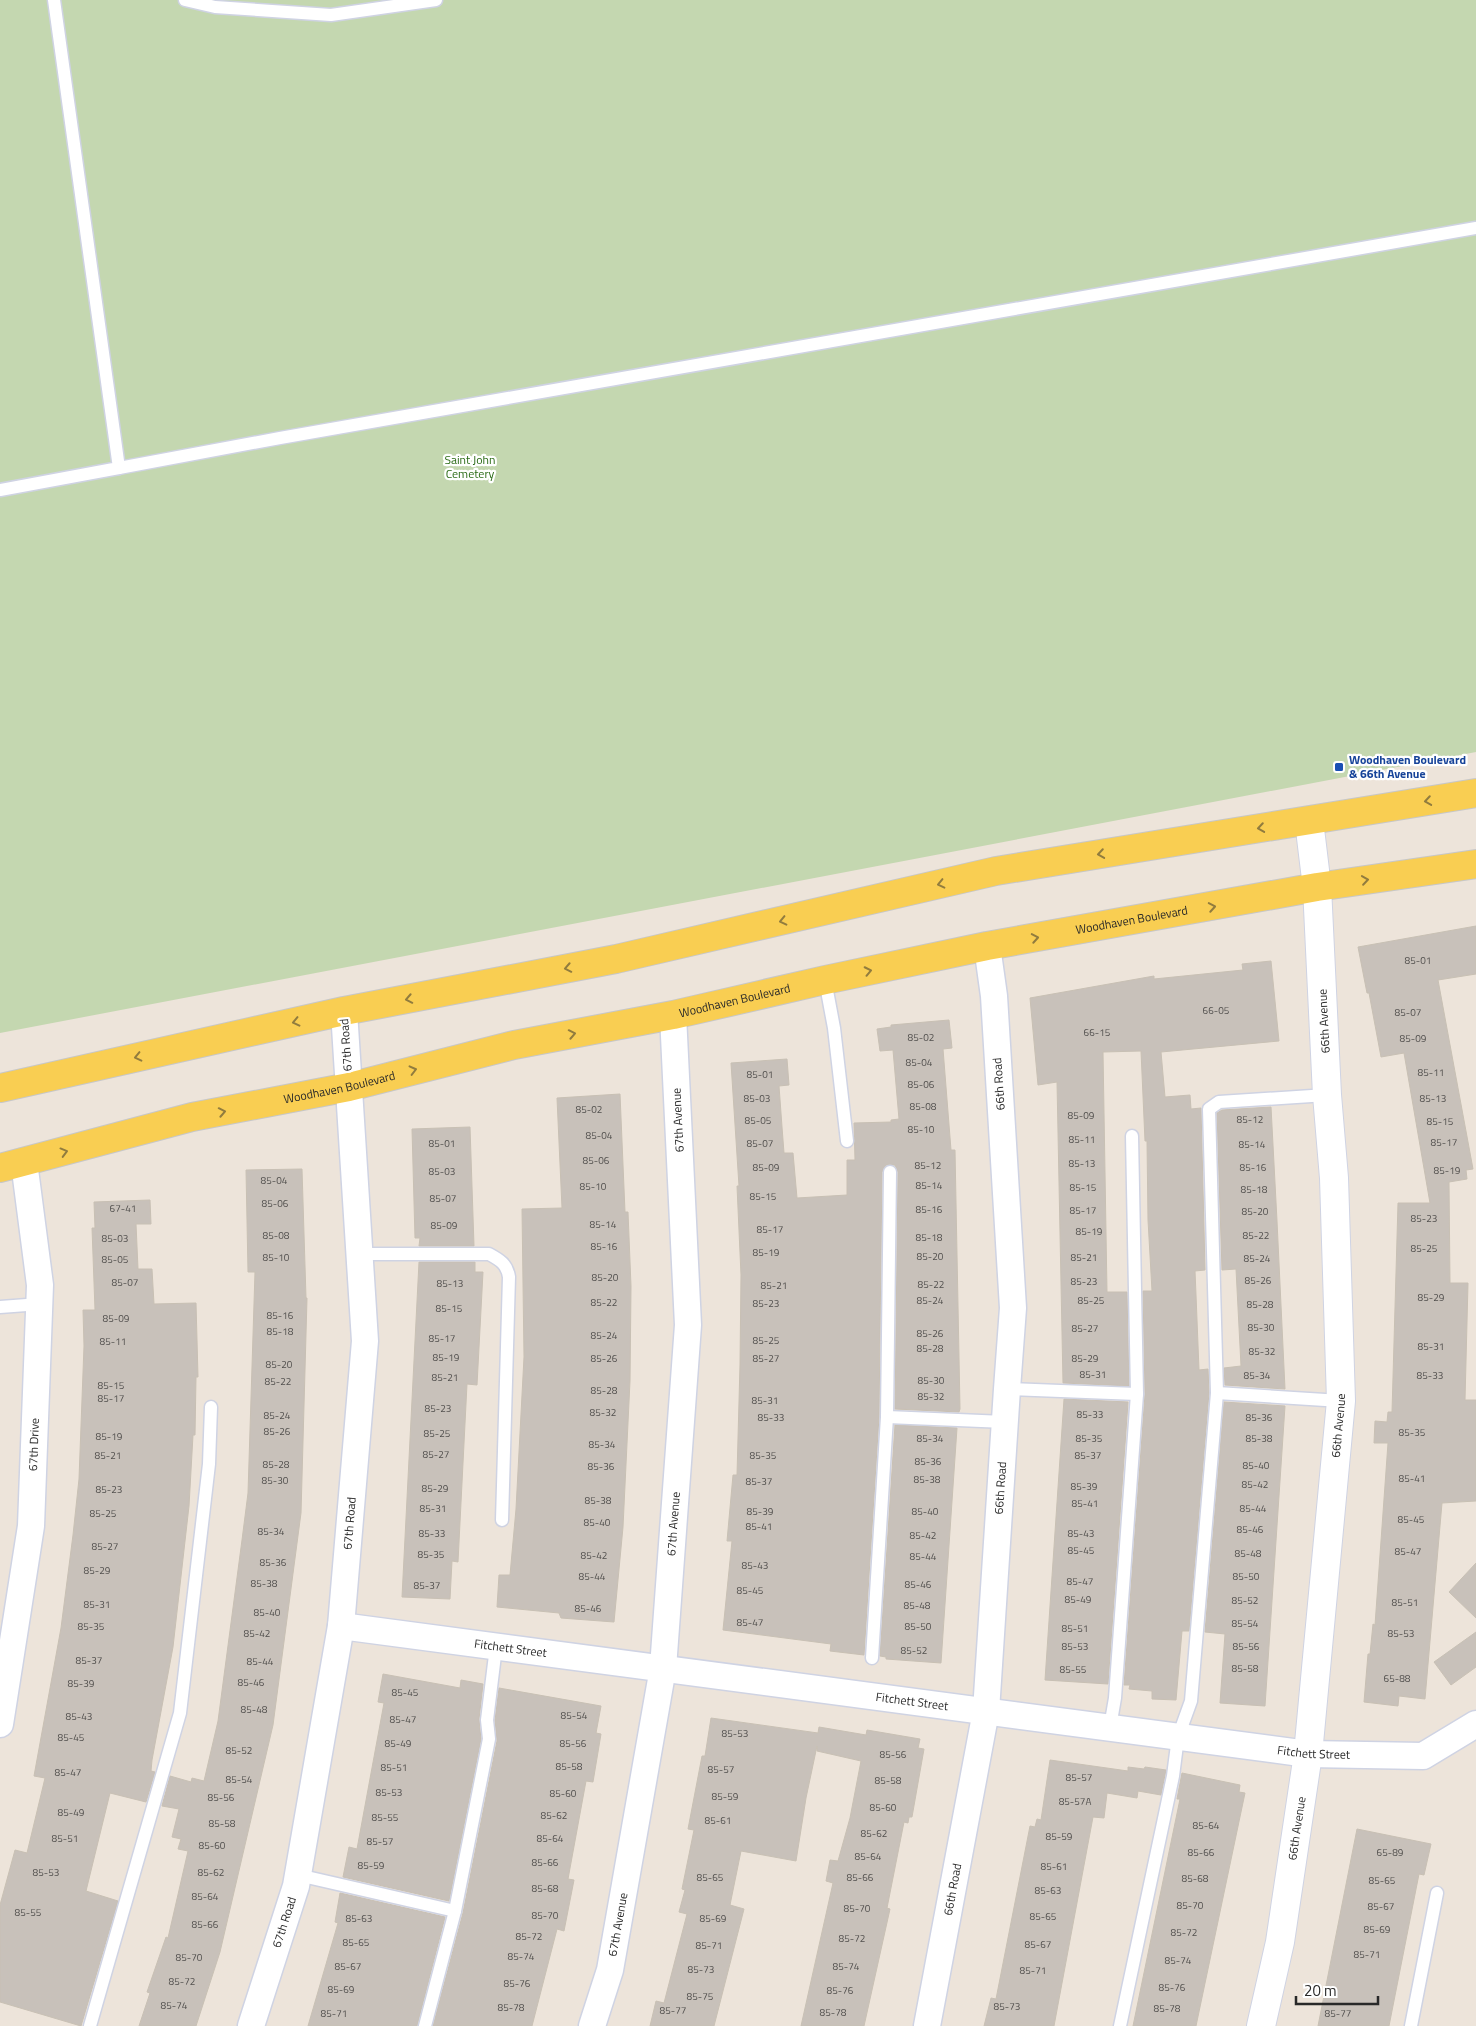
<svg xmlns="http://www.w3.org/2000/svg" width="1476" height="2026" font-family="'Titillium Web',sans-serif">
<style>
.cemetery{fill:#c4d7b0}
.building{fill:#c8c1ba;stroke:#c8c0b4}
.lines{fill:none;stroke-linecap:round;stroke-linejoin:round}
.lane-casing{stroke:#cfd3e3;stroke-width:15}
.street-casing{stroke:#cfd3e3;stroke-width:29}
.secondary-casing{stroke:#cfd3e3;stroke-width:30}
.primary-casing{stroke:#c7c7c7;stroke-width:30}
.lane{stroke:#fff;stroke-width:12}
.street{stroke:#fff;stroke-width:26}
.secondary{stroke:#fff;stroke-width:28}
.primary{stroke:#f9ce52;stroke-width:28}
.oneway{stroke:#917c3e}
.transit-dot{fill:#1a4fb4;stroke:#fff;stroke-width:2}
.labels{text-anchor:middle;stroke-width:4.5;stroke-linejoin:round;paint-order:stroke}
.number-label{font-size:10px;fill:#514f4d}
.park-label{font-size:12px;fill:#296a15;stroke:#fff}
.transit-label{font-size:12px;font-weight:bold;fill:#164399;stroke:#fff;text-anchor:start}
.street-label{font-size:12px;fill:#292929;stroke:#fff}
</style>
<rect width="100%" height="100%" fill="#ede4da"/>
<path class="cemetery" d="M0,0H1476V752L0,1033Z"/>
<g class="building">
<path d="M1476,926V974L1438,980L1473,1169L1466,1170L1467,1179L1449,1182L1450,1283H1468L1465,1400H1476V1501L1442,1503L1425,1699L1399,1696L1398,1706L1364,1702L1368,1654H1370L1373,1624L1375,1625L1388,1443H1374L1375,1421L1387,1422L1388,1412H1392L1398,1203H1430L1404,1053L1381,1057L1369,993H1367L1358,947Z"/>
<path d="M1271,961L1279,1041L1161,1052L1165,1097L1190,1095L1191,1109L1201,1108L1205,1270L1195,1271L1196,1295L1199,1370L1208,1369L1209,1393L1189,1631H1182L1176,1700L1152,1699V1691L1129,1689L1130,1685H1124L1145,1394L1143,1291H1152L1148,1220L1147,1141H1145L1141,1051L1103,1052L1107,1292H1127L1129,1386L1063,1383L1057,1082L1038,1085L1030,998L1154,976V979L1243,970L1242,964Z"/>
<path d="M949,1020L952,1048L943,1049L951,1150H955L960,1409L959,1412L895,1409L898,1172L895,1165H886L882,1172L879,1417L864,1655L830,1651L831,1644L723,1630L732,1541H727L733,1475H737L740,1365L741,1275L737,1186H739L731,1063L787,1059L789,1085L779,1086L782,1127L784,1153H793L797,1198L847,1195V1160H855L854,1123L891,1122V1120L899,1119L893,1050L880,1051L877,1029L891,1027V1025Z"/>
<path d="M620,1094L625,1212H628L631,1286L630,1381L623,1527L614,1622L561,1618L559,1613L497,1607L499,1575H510L516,1509L524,1357L522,1209L562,1208L557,1098Z"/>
<path d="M1271,1107L1277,1221L1285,1389L1225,1385L1224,1368L1241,1366L1236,1269L1222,1270L1217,1113L1222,1110Z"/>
<path d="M470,1127L474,1246H419L420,1238H415L412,1129Z"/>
<path d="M302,1169L306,1298H307L301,1513L273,1725L220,1952L196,2026H139L150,1993L147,1992L166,1937L168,1938L188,1851L178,1849L181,1839L172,1837L179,1809L162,1806L170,1776L191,1782L192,1778L204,1781L218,1721L242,1540L248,1493L255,1272H248L246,1170Z"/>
<path d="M150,1200L151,1224H136L138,1269H152L154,1304L196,1303L198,1377H196L195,1435H193L189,1506L173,1647L152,1760L151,1771L155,1772L146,1802L110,1793L86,1891L118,1901L81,2026L0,2002V1905L15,1850L27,1853L45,1778L34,1776L61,1628L73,1535L79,1479L84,1346L83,1310H95L92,1228H95L94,1202Z"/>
<path d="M419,1262H475V1272H483L477,1385L467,1384L458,1562L452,1561L450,1599L402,1597Z"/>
<path d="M1064,1399L1128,1402L1108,1684L1045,1680Z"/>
<path d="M1224,1402L1285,1406L1265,1706L1220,1703L1225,1634L1205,1632Z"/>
<path d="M895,1425L957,1428L941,1663L886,1659V1657L880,1656Z"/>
<path d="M1476,1563V1618L1449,1592Z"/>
<path d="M1476,1632V1667L1451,1685L1434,1662Z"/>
<path d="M383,1674L460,1688L461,1680L483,1684L479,1719L481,1739L449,1901L343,1877L349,1847L357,1849L384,1703L378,1702Z"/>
<path d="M499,1688L601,1706L596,1733L601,1734L593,1782L586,1781L568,1879L574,1880L564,1931L557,1929L532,2026H433L463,1913L497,1741L495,1720Z"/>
<path d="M711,1718L818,1733L819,1727L866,1735L867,1730L920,1739L918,1748L924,1749L912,1817H909L908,1823L904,1822L887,1908L890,1909L864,2026H801L833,1883L826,1881L830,1860L838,1861L850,1818L861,1761L817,1751V1746L806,1798L796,1861L741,1851L730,1905L744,1909L714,2026H650L656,2001L664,2003L687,1914L679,1912L685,1890L682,1889L694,1830L688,1829L702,1756H705Z"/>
<path d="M1050,1760L1128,1771V1767L1144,1769L1145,1767L1166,1770L1161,1795L1138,1791L1137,1798L1107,1793L1104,1818L1093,1817L1054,2026H984L991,1998L996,1999L1030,1826L1035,1827L1037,1819L1041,1820Z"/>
<path d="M1182,1773L1240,1785L1239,1792L1245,1793L1196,2026H1133L1180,1799H1177Z"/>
<path d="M1357,1829L1431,1844L1424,1875L1419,1874L1389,2026H1318Z"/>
<path d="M340,1893L445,1917L417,2026H308L338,1923L335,1922Z"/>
</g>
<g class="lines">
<defs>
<g id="lane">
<path d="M185,0L215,7L331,15L436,0"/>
<path d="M119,468L280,438L1476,228"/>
<path d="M0,490L119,468L54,0"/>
<path d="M825,980L834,1028L847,1141"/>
<path d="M360,1254H489C500,1260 507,1264 509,1277L502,1520"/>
<path d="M0,1307L40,1304"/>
<path d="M1007,1389L1137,1394"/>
<path d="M1217,1393L1341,1401"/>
<path d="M887,1417L1005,1422"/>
<path d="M872,1658L887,1417L890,1172"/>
<path d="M1110,1727L1115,1698L1137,1394L1132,1136"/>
<path d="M298,1875L455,1911"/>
<path d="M90,2026L180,1713L209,1464L211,1407"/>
<path d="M425,2026L455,1911L489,1739L487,1720L496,1647"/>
<path d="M1120,2026L1173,1776L1178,1737L1191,1701L1217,1393L1209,1109L1219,1102L1327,1095"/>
<path d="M1411,2026L1437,1893"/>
</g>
<g id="street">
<path id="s1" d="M341,1626L1308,1754L1423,1756L1476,1724"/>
<path id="s2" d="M0,1724L31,1526L40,1285L24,1162"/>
<path id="s3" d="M251,2026L296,1886L341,1626L365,1341L344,1011"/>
<path id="s4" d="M592,2026L610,1970L663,1668L688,1325L673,1015"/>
<path id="s5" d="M927,2026L986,1711L1007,1389L1013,1308L994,996L987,946"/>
</g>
<g id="secondary">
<path id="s6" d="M1261,2026L1280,1942L1308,1754L1341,1401L1334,1178L1327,1095L1317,887L1309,821"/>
</g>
<g id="primary">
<path d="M0,1088L344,1011L616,959L996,871L1476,793"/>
<path id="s7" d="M0,1168L192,1117L349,1087L514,1045L673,1015L825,980L987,946L1317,887L1476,864"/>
</g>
</defs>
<use href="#lane" class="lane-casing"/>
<use href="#street" class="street-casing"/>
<use href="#secondary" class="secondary-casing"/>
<use href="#primary" class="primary-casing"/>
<use href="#lane" class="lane"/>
<use href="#street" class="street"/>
<use href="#secondary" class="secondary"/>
<use href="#primary" class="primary"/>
</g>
<defs><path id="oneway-chevron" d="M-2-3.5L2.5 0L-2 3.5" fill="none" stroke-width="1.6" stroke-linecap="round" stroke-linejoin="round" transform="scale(1.25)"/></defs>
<g class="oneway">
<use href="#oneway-chevron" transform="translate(1428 801) rotate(171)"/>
<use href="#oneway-chevron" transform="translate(1261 828) rotate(171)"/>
<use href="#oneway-chevron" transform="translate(1101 854) rotate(171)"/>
<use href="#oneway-chevron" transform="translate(1365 880) rotate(-8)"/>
<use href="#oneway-chevron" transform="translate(941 884) rotate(167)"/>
<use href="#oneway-chevron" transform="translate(1212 907) rotate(-10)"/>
<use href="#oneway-chevron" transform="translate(783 921) rotate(167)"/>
<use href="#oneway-chevron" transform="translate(1035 938) rotate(-10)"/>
<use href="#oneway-chevron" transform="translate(568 968) rotate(169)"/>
<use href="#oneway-chevron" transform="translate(868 971) rotate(-12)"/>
<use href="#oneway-chevron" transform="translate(409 999) rotate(169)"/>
<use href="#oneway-chevron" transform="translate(296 1022) rotate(167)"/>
<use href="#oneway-chevron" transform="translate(572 1034) rotate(-11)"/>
<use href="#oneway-chevron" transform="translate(138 1057) rotate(167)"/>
<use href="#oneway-chevron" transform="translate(413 1070) rotate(-14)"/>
<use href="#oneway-chevron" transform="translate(222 1112) rotate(-11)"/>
<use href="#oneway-chevron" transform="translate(64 1152) rotate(-15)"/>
</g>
<rect class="transit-dot" x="1334" y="762" width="10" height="10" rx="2.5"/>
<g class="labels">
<g class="number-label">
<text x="1418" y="964">85-01</text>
<text x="1216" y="1014">66-05</text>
<text x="1408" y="1016">85-07</text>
<text x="1097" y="1036">66-15</text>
<text x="921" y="1041">85-02</text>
<text x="1413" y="1042">85-09</text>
<text x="919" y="1066">85-04</text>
<text x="1431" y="1076">85-11</text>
<text x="760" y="1078">85-01</text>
<text x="921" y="1088">85-06</text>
<text x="757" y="1102">85-03</text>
<text x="1433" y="1102">85-13</text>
<text x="923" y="1110">85-08</text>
<text x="589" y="1113">85-02</text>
<text x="1081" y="1119">85-09</text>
<text x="1250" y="1123">85-12</text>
<text x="758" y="1124">85-05</text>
<text x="1440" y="1125">85-15</text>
<text x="921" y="1133">85-10</text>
<text x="599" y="1139">85-04</text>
<text x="1082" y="1143">85-11</text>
<text x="1444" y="1146">85-17</text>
<text x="442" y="1147">85-01</text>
<text x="760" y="1147">85-07</text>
<text x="1252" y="1148">85-14</text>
<text x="596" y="1164">85-06</text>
<text x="1082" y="1167">85-13</text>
<text x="928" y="1169">85-12</text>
<text x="766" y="1171">85-09</text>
<text x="1253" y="1171">85-16</text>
<text x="1447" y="1174">85-19</text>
<text x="442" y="1175">85-03</text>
<text x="274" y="1184">85-04</text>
<text x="929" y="1189">85-14</text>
<text x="593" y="1190">85-10</text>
<text x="1083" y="1191">85-15</text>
<text x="1254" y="1193">85-18</text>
<text x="763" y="1200">85-15</text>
<text x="443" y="1202">85-07</text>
<text x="275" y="1207">85-06</text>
<text x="123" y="1212">67-41</text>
<text x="929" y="1213">85-16</text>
<text x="1083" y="1214">85-17</text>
<text x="1255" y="1215">85-20</text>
<text x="1424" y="1222">85-23</text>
<text x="603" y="1228">85-14</text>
<text x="444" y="1229">85-09</text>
<text x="770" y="1233">85-17</text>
<text x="1089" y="1235">85-19</text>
<text x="276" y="1239">85-08</text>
<text x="1256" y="1239">85-22</text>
<text x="929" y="1241">85-18</text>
<text x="115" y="1242">85-03</text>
<text x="604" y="1250">85-16</text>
<text x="1424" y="1252">85-25</text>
<text x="766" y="1256">85-19</text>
<text x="930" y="1260">85-20</text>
<text x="276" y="1261">85-10</text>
<text x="1084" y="1261">85-21</text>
<text x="1257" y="1262">85-24</text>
<text x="115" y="1263">85-05</text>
<text x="605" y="1281">85-20</text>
<text x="1258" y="1284">85-26</text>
<text x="1084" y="1285">85-23</text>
<text x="125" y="1286">85-07</text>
<text x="450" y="1287">85-13</text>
<text x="931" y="1288">85-22</text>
<text x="774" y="1289">85-21</text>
<text x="1431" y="1301">85-29</text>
<text x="930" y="1304">85-24</text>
<text x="1091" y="1304">85-25</text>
<text x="604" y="1306">85-22</text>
<text x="766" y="1307">85-23</text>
<text x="1260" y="1308">85-28</text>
<text x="449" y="1312">85-15</text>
<text x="280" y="1319">85-16</text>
<text x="116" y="1322">85-09</text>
<text x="1261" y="1331">85-30</text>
<text x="1085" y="1332">85-27</text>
<text x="280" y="1335">85-18</text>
<text x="930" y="1337">85-26</text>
<text x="604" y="1339">85-24</text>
<text x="442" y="1342">85-17</text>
<text x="766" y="1344">85-25</text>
<text x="113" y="1345">85-11</text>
<text x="1431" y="1350">85-31</text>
<text x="930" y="1352">85-28</text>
<text x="1262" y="1355">85-32</text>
<text x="446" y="1361">85-19</text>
<text x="604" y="1362">85-26</text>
<text x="766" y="1362">85-27</text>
<text x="1085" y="1362">85-29</text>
<text x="279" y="1368">85-20</text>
<text x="1093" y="1378">85-31</text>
<text x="1257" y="1379">85-34</text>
<text x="1430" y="1379">85-33</text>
<text x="445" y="1381">85-21</text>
<text x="931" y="1384">85-30</text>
<text x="278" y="1385">85-22</text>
<text x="111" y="1389">85-15</text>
<text x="604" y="1394">85-28</text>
<text x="931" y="1400">85-32</text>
<text x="111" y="1402">85-17</text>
<text x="765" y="1404">85-31</text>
<text x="438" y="1412">85-23</text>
<text x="603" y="1416">85-32</text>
<text x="1090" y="1418">85-33</text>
<text x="277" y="1419">85-24</text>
<text x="771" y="1421">85-33</text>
<text x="1259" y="1421">85-36</text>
<text x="277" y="1435">85-26</text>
<text x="1412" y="1436">85-35</text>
<text x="437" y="1437">85-25</text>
<text x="109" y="1440">85-19</text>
<text x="930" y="1442">85-34</text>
<text x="1089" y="1442">85-35</text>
<text x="1259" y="1442">85-38</text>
<text x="602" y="1448">85-34</text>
<text x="436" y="1458">85-27</text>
<text x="108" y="1459">85-21</text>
<text x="763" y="1459">85-35</text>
<text x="1088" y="1459">85-37</text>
<text x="928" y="1465">85-36</text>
<text x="276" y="1468">85-28</text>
<text x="1256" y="1469">85-40</text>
<text x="601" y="1470">85-36</text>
<text x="1412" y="1482">85-41</text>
<text x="927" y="1483">85-38</text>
<text x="275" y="1484">85-30</text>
<text x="759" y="1485">85-37</text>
<text x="1255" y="1488">85-42</text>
<text x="1084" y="1490">85-39</text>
<text x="435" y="1492">85-29</text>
<text x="109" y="1493">85-23</text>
<text x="598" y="1504">85-38</text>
<text x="1085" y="1507">85-41</text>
<text x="433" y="1512">85-31</text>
<text x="1253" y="1512">85-44</text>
<text x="760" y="1515">85-39</text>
<text x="925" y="1515">85-40</text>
<text x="103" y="1517">85-25</text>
<text x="1411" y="1523">85-45</text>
<text x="597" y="1526">85-40</text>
<text x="759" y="1530">85-41</text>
<text x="1250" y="1533">85-46</text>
<text x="271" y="1535">85-34</text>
<text x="432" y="1537">85-33</text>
<text x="1081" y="1537">85-43</text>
<text x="923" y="1539">85-42</text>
<text x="105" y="1550">85-27</text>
<text x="1081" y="1554">85-45</text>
<text x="1408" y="1555">85-47</text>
<text x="1248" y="1557">85-48</text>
<text x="431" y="1558">85-35</text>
<text x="594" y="1559">85-42</text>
<text x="923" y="1560">85-44</text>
<text x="273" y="1566">85-36</text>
<text x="755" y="1569">85-43</text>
<text x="97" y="1574">85-29</text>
<text x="592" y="1580">85-44</text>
<text x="1246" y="1580">85-50</text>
<text x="1080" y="1585">85-47</text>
<text x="264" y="1587">85-38</text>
<text x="918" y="1588">85-46</text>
<text x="427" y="1589">85-37</text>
<text x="750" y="1594">85-45</text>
<text x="1078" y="1603">85-49</text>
<text x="1245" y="1604">85-52</text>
<text x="1405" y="1606">85-51</text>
<text x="97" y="1608">85-31</text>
<text x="917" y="1609">85-48</text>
<text x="588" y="1612">85-46</text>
<text x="267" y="1616">85-40</text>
<text x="750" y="1626">85-47</text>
<text x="1245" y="1627">85-54</text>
<text x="91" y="1630">85-35</text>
<text x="918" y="1630">85-50</text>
<text x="1075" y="1632">85-51</text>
<text x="257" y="1637">85-42</text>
<text x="1401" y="1637">85-53</text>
<text x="1075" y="1650">85-53</text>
<text x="1246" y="1650">85-56</text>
<text x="914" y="1654">85-52</text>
<text x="89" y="1664">85-37</text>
<text x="260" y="1665">85-44</text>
<text x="1245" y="1672">85-58</text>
<text x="1073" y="1673">85-55</text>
<text x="1397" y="1682">65-88</text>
<text x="251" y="1686">85-46</text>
<text x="81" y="1687">85-39</text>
<text x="405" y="1696">85-45</text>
<text x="254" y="1713">85-48</text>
<text x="574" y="1719">85-54</text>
<text x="79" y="1720">85-43</text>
<text x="403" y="1723">85-47</text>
<text x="735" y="1737">85-53</text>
<text x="71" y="1741">85-45</text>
<text x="398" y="1747">85-49</text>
<text x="573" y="1747">85-56</text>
<text x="239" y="1754">85-52</text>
<text x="893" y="1758">85-56</text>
<text x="569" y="1770">85-58</text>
<text x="394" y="1771">85-51</text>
<text x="721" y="1773">85-57</text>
<text x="68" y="1776">85-47</text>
<text x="1079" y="1781">85-57</text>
<text x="239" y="1783">85-54</text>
<text x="888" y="1784">85-58</text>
<text x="389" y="1796">85-53</text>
<text x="563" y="1797">85-60</text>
<text x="725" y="1800">85-59</text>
<text x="221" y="1801">85-56</text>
<text x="1075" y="1805">85-57A</text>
<text x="883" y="1811">85-60</text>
<text x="71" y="1816">85-49</text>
<text x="554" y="1819">85-62</text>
<text x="385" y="1821">85-55</text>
<text x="718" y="1824">85-61</text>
<text x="222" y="1827">85-58</text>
<text x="1206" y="1829">85-64</text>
<text x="874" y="1837">85-62</text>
<text x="1059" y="1840">85-59</text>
<text x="65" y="1842">85-51</text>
<text x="550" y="1842">85-64</text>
<text x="380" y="1845">85-57</text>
<text x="212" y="1849">85-60</text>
<text x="1201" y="1856">85-66</text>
<text x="1390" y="1856">65-89</text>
<text x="868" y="1860">85-64</text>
<text x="545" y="1866">85-66</text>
<text x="371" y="1869">85-59</text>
<text x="1054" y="1870">85-61</text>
<text x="46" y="1876">85-53</text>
<text x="211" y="1876">85-62</text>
<text x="710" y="1881">85-65</text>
<text x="860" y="1881">85-66</text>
<text x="1195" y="1882">85-68</text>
<text x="1382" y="1884">85-65</text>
<text x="545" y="1892">85-68</text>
<text x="1048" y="1894">85-63</text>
<text x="205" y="1900">85-64</text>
<text x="1190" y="1909">85-70</text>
<text x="1381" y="1910">85-67</text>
<text x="857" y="1912">85-70</text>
<text x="28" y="1916">85-55</text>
<text x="545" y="1919">85-70</text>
<text x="1043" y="1920">85-65</text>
<text x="359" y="1922">85-63</text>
<text x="713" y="1922">85-69</text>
<text x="205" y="1928">85-66</text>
<text x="1377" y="1933">85-69</text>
<text x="1184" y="1936">85-72</text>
<text x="529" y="1940">85-72</text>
<text x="852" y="1942">85-72</text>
<text x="356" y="1946">85-65</text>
<text x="1038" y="1948">85-67</text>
<text x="709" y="1949">85-71</text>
<text x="1367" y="1958">85-71</text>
<text x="521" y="1960">85-74</text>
<text x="189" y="1961">85-70</text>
<text x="1178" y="1964">85-74</text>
<text x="348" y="1970">85-67</text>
<text x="846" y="1970">85-74</text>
<text x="701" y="1973">85-73</text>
<text x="1033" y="1974">85-71</text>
<text x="182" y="1985">85-72</text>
<text x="517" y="1987">85-76</text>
<text x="1172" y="1991">85-76</text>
<text x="341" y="1993">85-69</text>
<text x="840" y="1994">85-76</text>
<text x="700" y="2000">85-75</text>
<text x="174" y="2009">85-74</text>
<text x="1007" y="2010">85-73</text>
<text x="511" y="2011">85-78</text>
<text x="1167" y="2012">85-78</text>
<text x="673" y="2014">85-77</text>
<text x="833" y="2016">85-78</text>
<text x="334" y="2017">85-71</text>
<text x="1338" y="2017">85-77</text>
</g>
<g class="park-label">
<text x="470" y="464">Saint John<tspan x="470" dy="14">Cemetery</tspan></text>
</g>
<g class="transit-label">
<text x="1349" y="764">Woodhaven Boulevard<tspan x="1349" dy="14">&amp; 66th Avenue</tspan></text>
</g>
<g class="street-label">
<text dy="4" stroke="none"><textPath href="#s7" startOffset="1159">Woodhaven Boulevard</textPath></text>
<text dy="4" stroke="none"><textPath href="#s7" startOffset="754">Woodhaven Boulevard</textPath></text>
<text transform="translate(1324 1021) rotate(-93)" y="4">66th Avenue</text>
<text transform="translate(346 1045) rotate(-94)" y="4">67th Road</text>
<text transform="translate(999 1084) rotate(-94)" y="4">66th Road</text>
<text dy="4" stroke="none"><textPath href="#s7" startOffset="349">Woodhaven Boulevard</textPath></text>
<text transform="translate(678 1120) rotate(-93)" y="4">67th Avenue</text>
<text dy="4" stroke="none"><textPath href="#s6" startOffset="606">66th Avenue</textPath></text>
<text dy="4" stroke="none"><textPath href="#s2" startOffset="282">67th Drive</textPath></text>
<text dy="4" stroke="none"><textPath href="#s5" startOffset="544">66th Road</textPath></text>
<text dy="4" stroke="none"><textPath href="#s3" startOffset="514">67th Road</textPath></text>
<text dy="4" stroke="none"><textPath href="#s4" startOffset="510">67th Avenue</textPath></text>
<text dy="4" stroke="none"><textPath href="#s1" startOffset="171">Fitchett Street</textPath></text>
<text dy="4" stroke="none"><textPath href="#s1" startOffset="576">Fitchett Street</textPath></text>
<text dy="4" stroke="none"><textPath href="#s1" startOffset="981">Fitchett Street</textPath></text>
<text dy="4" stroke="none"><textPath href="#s6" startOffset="201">66th Avenue</textPath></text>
<text dy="4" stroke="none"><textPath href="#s5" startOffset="139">66th Road</textPath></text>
<text dy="4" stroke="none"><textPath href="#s3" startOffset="109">67th Road</textPath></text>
<text dy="4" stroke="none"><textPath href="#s4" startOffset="105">67th Avenue</textPath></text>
</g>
</g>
<path d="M1296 1996v8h82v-8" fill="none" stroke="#292929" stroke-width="2.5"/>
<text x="1304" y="1996" font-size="15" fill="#292929" stroke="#ffffff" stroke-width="4" paint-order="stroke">20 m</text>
</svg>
